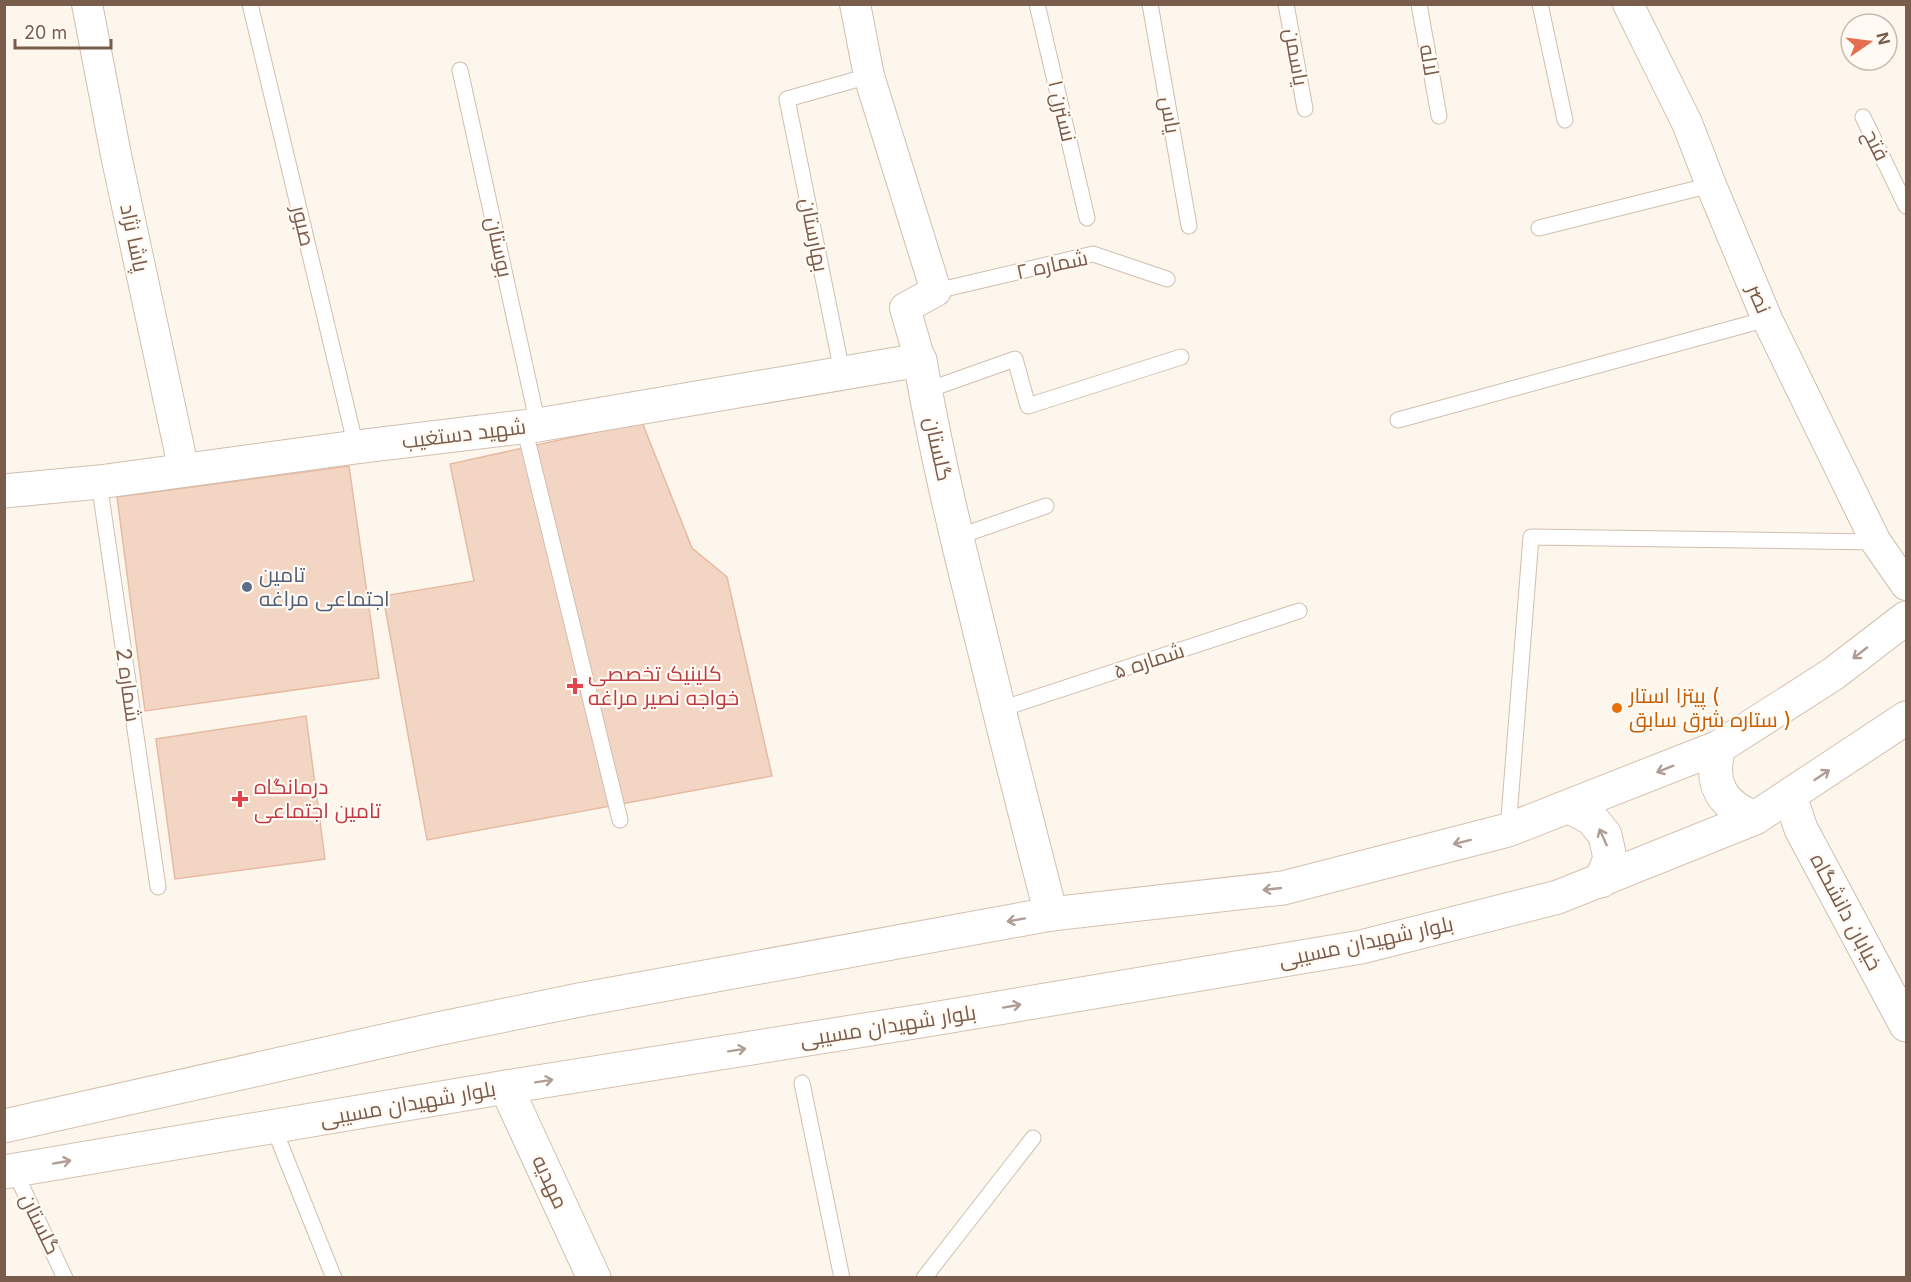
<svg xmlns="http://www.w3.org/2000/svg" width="1911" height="1282" font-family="Inter,Cairo,sans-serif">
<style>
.building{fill:#f3d5c3;stroke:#e6bba3;stroke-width:1.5}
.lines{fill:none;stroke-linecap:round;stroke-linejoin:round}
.service-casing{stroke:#d1beb0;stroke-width:17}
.minor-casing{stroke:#d1beb0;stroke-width:32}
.tertiary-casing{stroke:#d1beb0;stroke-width:35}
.secondary-casing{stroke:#d6c0b0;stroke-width:35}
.service{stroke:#fff;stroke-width:15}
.minor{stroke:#fff;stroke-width:30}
.tertiary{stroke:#fff;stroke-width:33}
.secondary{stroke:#fff;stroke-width:33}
.oneway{stroke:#af9d94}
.service-dot{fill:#5c6f8a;stroke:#fffaf3;stroke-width:2}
.health-dot{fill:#e0444e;stroke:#fffaf3;stroke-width:2}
.food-dot{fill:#e8710a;stroke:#fffaf3;stroke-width:2}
.labels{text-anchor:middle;stroke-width:4.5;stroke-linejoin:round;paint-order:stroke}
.street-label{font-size:21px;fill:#7a5c4d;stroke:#fffaf3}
.service-label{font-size:21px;fill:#4e5e75;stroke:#fffaf3;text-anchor:start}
.health-label{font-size:21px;fill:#be3a42;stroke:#fffaf3;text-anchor:start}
.food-label{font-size:21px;fill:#c56008;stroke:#fffaf3;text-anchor:start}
</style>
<rect width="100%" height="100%" fill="#fdf6ec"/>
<g class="building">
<path d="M642,422L692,548L727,577L772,776L427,840L383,596L474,581L450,464Z"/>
<path d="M349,466L379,678L145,711L117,497Z"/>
<path d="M306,716L325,859L175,879L156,739Z"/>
</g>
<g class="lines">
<defs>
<g id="service">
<path d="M250,4L356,447"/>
<path d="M1037,4L1087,218"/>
<path d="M1150,4L1189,226"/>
<path d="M1286,4L1305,109"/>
<path d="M1419,4L1439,116"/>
<path d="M1540,4L1565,120"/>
<path d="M460,70L538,425"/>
<path d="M1863,117L1906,206"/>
<path d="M1539,228L1711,185"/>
<path d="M936,291L1093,254L1167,279"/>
<path d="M842,372L787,99L869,76"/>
<path d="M925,391L1015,359L1028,406L1181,357"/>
<path d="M1398,420L1767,319"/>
<path d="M524,427L620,820"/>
<path d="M99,482L158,887"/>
<path d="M957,537L1046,506"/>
<path d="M998,710L1299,611"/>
<path d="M1508,830L1531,537L1876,542"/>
<path d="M802,1083L842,1278"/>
<path d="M273,1126L334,1278"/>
<path d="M14,1170L65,1278"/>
<path d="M924,1278L1033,1138"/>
</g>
<g id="minor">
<path d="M87,4L116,155L184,471"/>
<path d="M855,4L869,76L936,291L905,308L920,360"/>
<path d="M1628,4L1687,123L1711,185L1767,319L1876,542L1906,585"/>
</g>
<g id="tertiary">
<path d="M4,491L99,482L356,447L538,425L920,360C933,437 951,515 970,591C996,699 1023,806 1051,914"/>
<path d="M1790,796L1801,829L1906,1025"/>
<path d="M506,1087L594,1278"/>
</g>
<g id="secondary">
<path d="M1719,747C1709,783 1721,805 1755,818"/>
<path d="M1570,807L1592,819L1605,835L1610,858L1601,881"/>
<path d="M4,1126L437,1029L579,1000L1051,914L1283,888L1508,830L1719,747L1833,674L1906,618"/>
<path d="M4,1172L506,1087L921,1021L1361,947L1558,897L1755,818L1906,718"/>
</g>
</defs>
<use href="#service" class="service-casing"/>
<use href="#minor" class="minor-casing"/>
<use href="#tertiary" class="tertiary-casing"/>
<use href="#secondary" class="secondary-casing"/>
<use href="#service" class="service"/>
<use href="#minor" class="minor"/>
<use href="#tertiary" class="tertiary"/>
<use href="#secondary" class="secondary"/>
</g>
<defs><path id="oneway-shaft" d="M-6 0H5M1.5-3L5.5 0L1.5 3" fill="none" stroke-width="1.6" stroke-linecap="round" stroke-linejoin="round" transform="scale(1.5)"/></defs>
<g class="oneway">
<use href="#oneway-shaft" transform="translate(1860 653) rotate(142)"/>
<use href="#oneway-shaft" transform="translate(1665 769) rotate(158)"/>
<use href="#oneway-shaft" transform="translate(1822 775) rotate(-34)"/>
<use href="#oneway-shaft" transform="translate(1603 837) rotate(-114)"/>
<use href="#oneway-shaft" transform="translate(1462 842) rotate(166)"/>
<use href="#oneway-shaft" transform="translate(1272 889) rotate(174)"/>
<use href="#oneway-shaft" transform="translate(1016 920) rotate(170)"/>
<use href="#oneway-shaft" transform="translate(1012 1006) rotate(-10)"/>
<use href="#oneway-shaft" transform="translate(737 1050) rotate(-9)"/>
<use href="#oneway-shaft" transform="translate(544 1081) rotate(-9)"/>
<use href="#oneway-shaft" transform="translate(62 1162) rotate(-10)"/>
</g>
<circle class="service-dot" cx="247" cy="587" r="6"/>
<g class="health-dot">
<path d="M572 677h6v6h6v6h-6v6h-6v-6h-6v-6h6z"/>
<path d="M237 790h6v6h6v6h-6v6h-6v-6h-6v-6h6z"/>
</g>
<circle class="food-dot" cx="1617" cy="708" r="6"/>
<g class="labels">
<g class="street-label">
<text transform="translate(1296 57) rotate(80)" y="7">یاسمن</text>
<text transform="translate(1429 60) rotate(80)" y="7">لاله</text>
<text transform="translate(1062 111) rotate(77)" y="7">نسترن ۱</text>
<text transform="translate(1170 115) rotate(80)" y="7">یاس</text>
<text transform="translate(1876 145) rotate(64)" y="7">فتح</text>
<text transform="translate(303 226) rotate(77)" y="7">صبور</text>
<text transform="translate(814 235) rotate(79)" y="7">بهارستان</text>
<text transform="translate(134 238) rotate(78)" y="7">پاشا نژاد</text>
<text transform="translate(499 247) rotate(78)" y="7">بوستان</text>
<text transform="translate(1052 265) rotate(-12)" y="7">شماره ۲</text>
<text transform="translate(1759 299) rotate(67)" y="7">نصر</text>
<text transform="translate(464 434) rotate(-7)" y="7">شهید دستغیب</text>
<text transform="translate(938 449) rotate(78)" y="7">گلستان</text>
<text transform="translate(1149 661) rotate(-18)" y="7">شماره ۵</text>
<text transform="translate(128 685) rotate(82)" y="7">شماره 2</text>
<text transform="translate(1846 912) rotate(62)" y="7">خیابان دانشگاه</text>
<text transform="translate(1366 942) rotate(-12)" y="7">بلوار شهیدان مسیبی</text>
<text transform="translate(888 1026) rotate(-9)" y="7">بلوار شهیدان مسیبی</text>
<text transform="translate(408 1104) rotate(-10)" y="7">بلوار شهیدان مسیبی</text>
<text transform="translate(550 1182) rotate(65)" y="7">مهدیه</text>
<text transform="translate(40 1224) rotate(64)" y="7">گلستان</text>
</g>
<g class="service-label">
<text x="259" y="582">تامین<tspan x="259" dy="24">اجتماعی مراغه</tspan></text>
</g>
<g class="health-label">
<text x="588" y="681">کلینیک تخصصی<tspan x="588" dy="24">خواجه نصیر مراغه</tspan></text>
<text x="254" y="794">درمانگاه<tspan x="254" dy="24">تامین اجتماعی</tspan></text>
</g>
<g class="food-label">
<text x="1629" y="703">پیتزا استار (<tspan x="1629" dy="24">ستاره شرق سابق )</tspan></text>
</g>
</g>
<rect width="1911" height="1282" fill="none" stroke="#7a5c4d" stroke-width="12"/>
<g transform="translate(1869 42) rotate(76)"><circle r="28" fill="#fffaf3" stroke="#cabbb1" stroke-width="1.5"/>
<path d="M0-4.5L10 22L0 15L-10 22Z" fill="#e76f51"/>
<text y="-9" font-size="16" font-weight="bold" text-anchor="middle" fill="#7a5c4d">N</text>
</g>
<path d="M15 39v9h96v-9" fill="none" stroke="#7a5c4d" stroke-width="3"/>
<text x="24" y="39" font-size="18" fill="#7a5c4d" stroke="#fffaf3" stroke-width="4.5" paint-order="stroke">20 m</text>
</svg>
